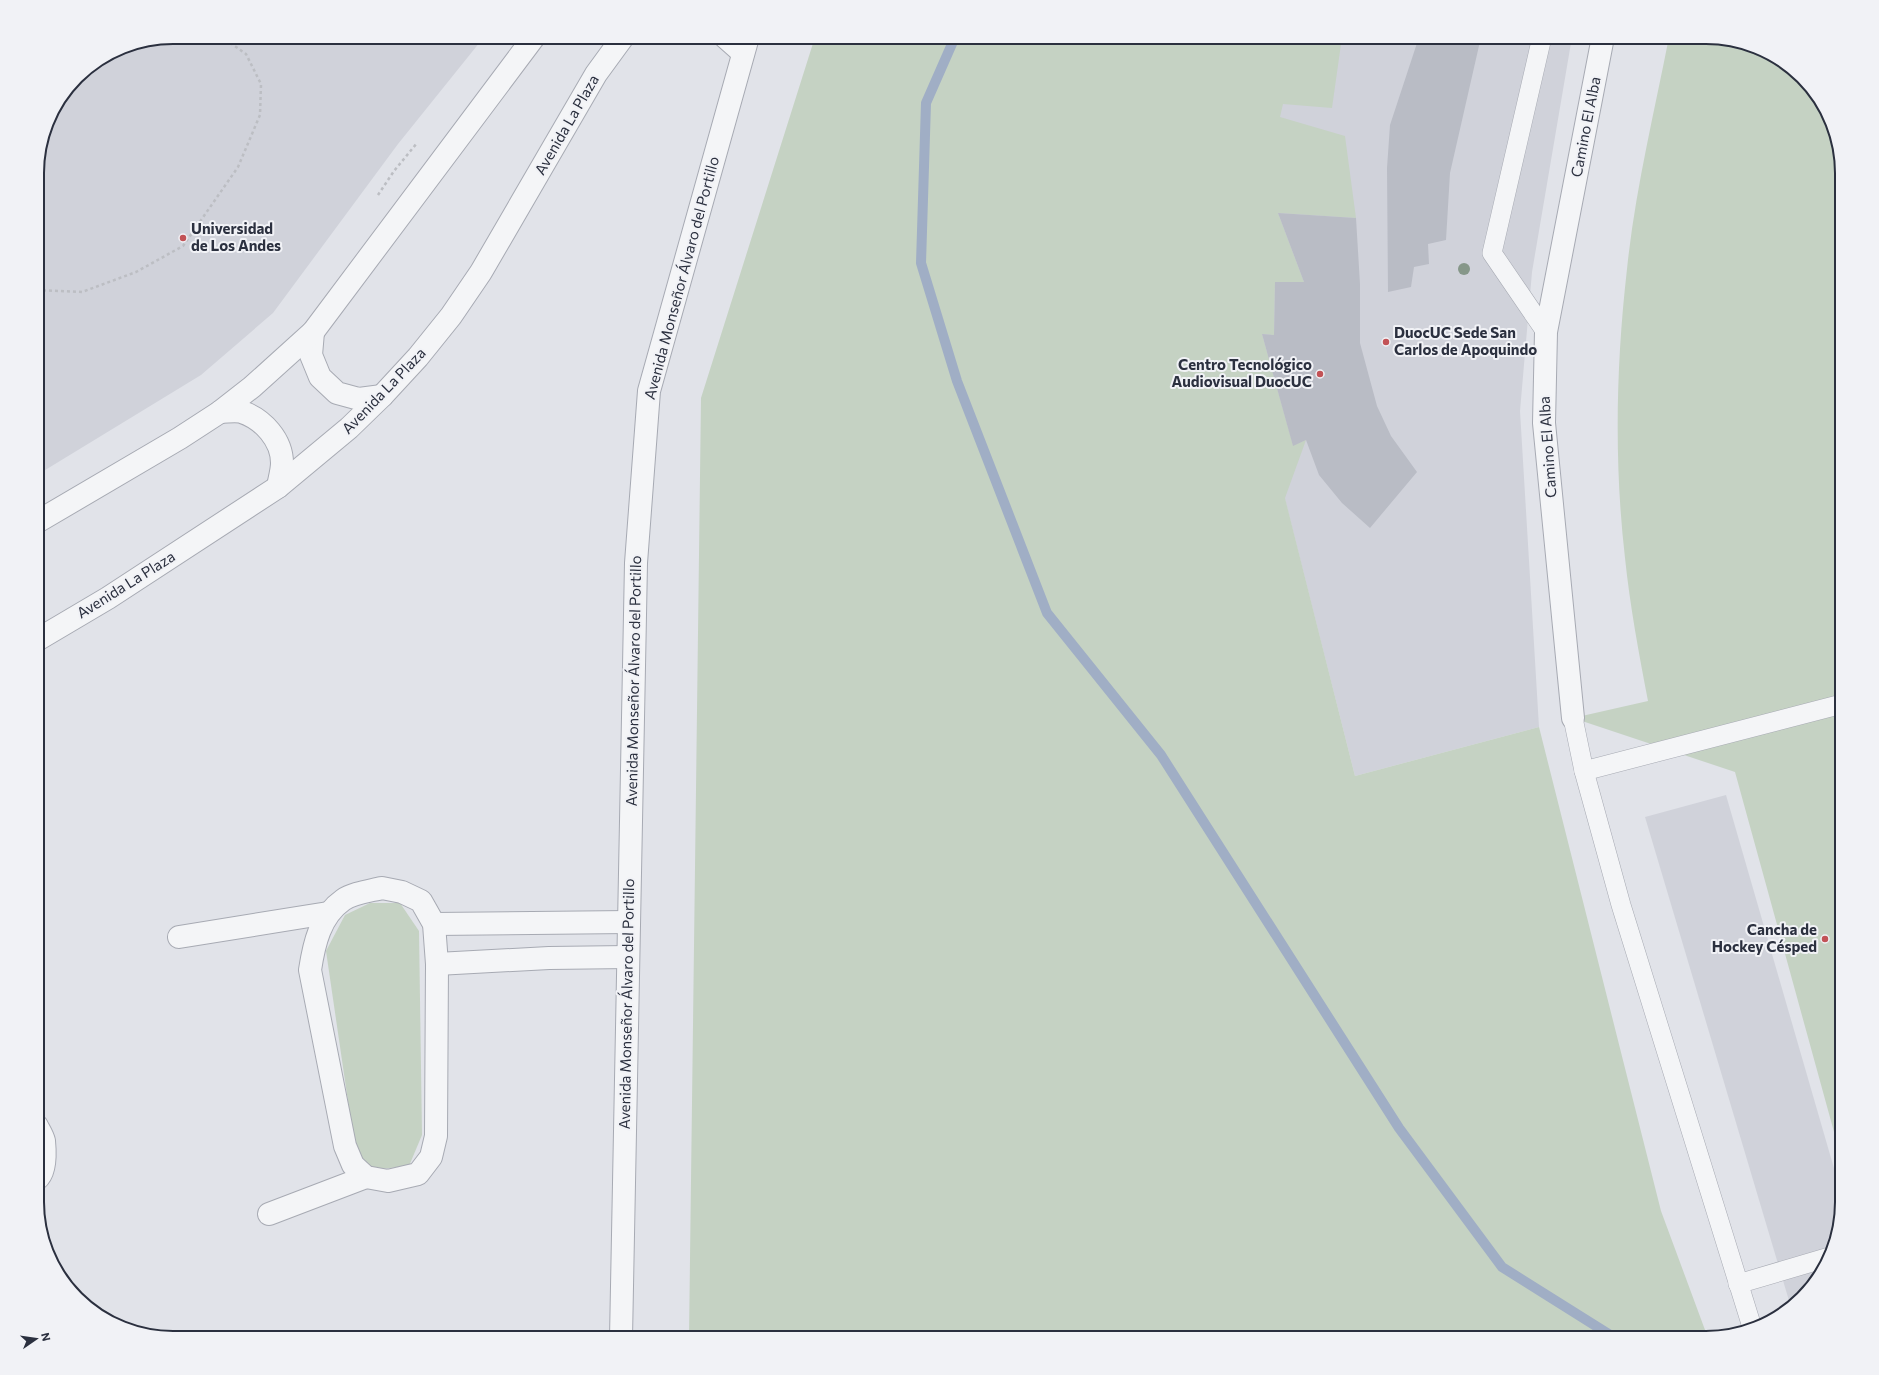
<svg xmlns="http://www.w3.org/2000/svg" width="1879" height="1375" font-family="Commissioner,sans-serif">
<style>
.built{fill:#d0d2da}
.green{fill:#c5d2c3}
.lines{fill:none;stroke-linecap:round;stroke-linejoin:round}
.stream{stroke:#a0aec5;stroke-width:10}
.building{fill:#b9bcc5}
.service-casing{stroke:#a7aab3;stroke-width:20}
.minor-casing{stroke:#a7aab3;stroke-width:24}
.path{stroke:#bcbec3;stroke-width:2.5;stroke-dasharray:3 3;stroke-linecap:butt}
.service{stroke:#f4f5f7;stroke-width:19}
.minor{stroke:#f4f5f7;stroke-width:22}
.tree{fill:#869789}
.poi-dot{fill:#c25256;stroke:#f1f2f6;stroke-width:1.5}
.labels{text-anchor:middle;stroke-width:4;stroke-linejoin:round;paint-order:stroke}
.street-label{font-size:15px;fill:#2b303f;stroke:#f1f2f6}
.poi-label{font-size:15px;font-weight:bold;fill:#2b303f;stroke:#f1f2f6;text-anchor:start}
.rim{fill:none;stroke:#2b303f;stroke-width:2}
</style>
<rect width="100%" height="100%" fill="#e1e3e9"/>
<g class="built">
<path d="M173,37H484L398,144L273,313L201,375L37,475V164L47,121L77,77L121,47Z"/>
<path d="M1168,37H1572L1532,272L1520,411L1539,727L1355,776Z"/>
<path d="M1726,795L1842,1196L1835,1246L1814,1285L1790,1304L1645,817Z"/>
</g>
<g class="green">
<path d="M815,37H1342L1332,108L1283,104L1280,117L1345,136L1356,218L1278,213L1304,282H1275L1274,335L1262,334L1293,445L1306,440L1285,498L1355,776L1539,727L1661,1211L1708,1338H689L701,398Z"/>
<path d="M1669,37H1707L1750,44L1789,65L1828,112L1842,172V1161L1735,772L1573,718L1648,701C1639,654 1630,606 1625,558C1614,463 1616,365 1627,269C1635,191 1654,114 1669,37Z"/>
<path d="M370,903H400L419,931L422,1135L409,1166L371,1170L355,1149L326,951L345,915Z"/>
</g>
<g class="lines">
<path class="stream" d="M955,37L926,103L921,263L957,381L1047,613L1161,755L1399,1128L1502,1267L1615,1338"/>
</g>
<g class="building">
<path d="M1419,37H1481L1450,173L1446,240L1428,244L1429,264L1414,267L1411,287L1388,292L1387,168L1390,125Z"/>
<path d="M1278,213L1356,218L1360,284V343L1377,406L1391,436L1417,472L1370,528L1342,503L1319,475L1306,440L1293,446L1262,334L1274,335L1275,282H1304Z"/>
</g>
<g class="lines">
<defs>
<g id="service">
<path d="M1542,37L1492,253L1546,332"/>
<path d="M1573,718L1584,771L1621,905L1752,1327"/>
<path d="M1584,771L1842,704"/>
<path d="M1738,1284L1829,1257"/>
</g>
<g id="minor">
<path d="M725,37L743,53"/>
<path d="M313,332L311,355L320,377L337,393L359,399L382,396"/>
<path d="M220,412C227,412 235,410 242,412C263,419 282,440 282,463C282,471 279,480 278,487"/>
<path d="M37,522L180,438L220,412L252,387L313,332L534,37"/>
<path d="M37,640L108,598L278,487L349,428L382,396L418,357L451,316L481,272L596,74L623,37"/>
<path d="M1573,718L1544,423L1546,332L1603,37"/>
<path d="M382,888L402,892L421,901L434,924L437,964L436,1136L431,1157L418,1174L388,1181L366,1177L353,1165L345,1146L310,970C314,944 320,916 343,900C353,893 370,891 382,888Z"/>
<path d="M434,924L629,922"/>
<path d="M179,937L328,913"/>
<path d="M437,964L549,958L628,957"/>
<path d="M37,1126C39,1130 43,1136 44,1141C45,1151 46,1172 37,1179"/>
<path d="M269,1214L366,1177"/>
<path d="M621,1338L636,563L649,391L748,37"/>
</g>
</defs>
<use href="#service" class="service-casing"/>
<use href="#minor" class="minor-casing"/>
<g class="path">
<path d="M378,195L394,171L417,143"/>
<path d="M37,290L82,292L136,272L183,246L238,167L260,115L261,84L246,54L222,37"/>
</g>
<use href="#service" class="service"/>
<use href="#minor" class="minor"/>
</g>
<circle class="tree" cx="1464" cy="269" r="6"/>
<g class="poi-dot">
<circle cx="183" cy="238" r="4"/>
<circle cx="1386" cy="342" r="4"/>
<circle cx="1320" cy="374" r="4"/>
<circle cx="1825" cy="939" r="4"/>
</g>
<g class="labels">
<g class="street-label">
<text transform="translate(567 125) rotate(-60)" y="5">Avenida La Plaza</text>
<text transform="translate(1586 127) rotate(-79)" y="5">Camino El Alba</text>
<text transform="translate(682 278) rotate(-75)" y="5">Avenida Monseñor Álvaro del Portillo</text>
<text transform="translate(384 391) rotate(-46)" y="5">Avenida La Plaza</text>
<text transform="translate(1548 447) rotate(-94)" y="5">Camino El Alba</text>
<text transform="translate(126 585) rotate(-32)" y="5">Avenida La Plaza</text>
<text transform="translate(634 681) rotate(-89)" y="5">Avenida Monseñor Álvaro del Portillo</text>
<text transform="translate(627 1004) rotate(-89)" y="5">Avenida Monseñor Álvaro del Portillo</text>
</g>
<g class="poi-label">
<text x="191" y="234">Universidad<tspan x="191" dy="17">de Los Andes</tspan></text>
<text x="1394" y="338">DuocUC Sede San<tspan x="1394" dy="17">Carlos de Apoquindo</tspan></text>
<text x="1312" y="370" text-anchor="end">Centro Tecnológico<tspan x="1312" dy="17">Audiovisual DuocUC</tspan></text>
<text x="1817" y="935" text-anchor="end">Cancha de<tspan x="1817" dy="17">Hockey Césped</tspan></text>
</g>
</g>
<path d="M0 0H1879V1375H0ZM173 44H1706A129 129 0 0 1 1835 173V1202A129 129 0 0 1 1706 1331H173A129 129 0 0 1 44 1202V173A129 129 0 0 1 173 44Z" fill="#f1f2f6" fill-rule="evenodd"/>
<path class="rim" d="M173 44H1706A129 129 0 0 1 1835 173V1202A129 129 0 0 1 1706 1331H173A129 129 0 0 1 44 1202V173A129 129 0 0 1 173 44Z"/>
<g transform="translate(36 1339) rotate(77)" stroke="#f1f2f6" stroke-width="3" paint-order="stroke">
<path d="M0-3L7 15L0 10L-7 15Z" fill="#2b303f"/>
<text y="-6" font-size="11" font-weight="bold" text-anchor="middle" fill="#2b303f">N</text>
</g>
</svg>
